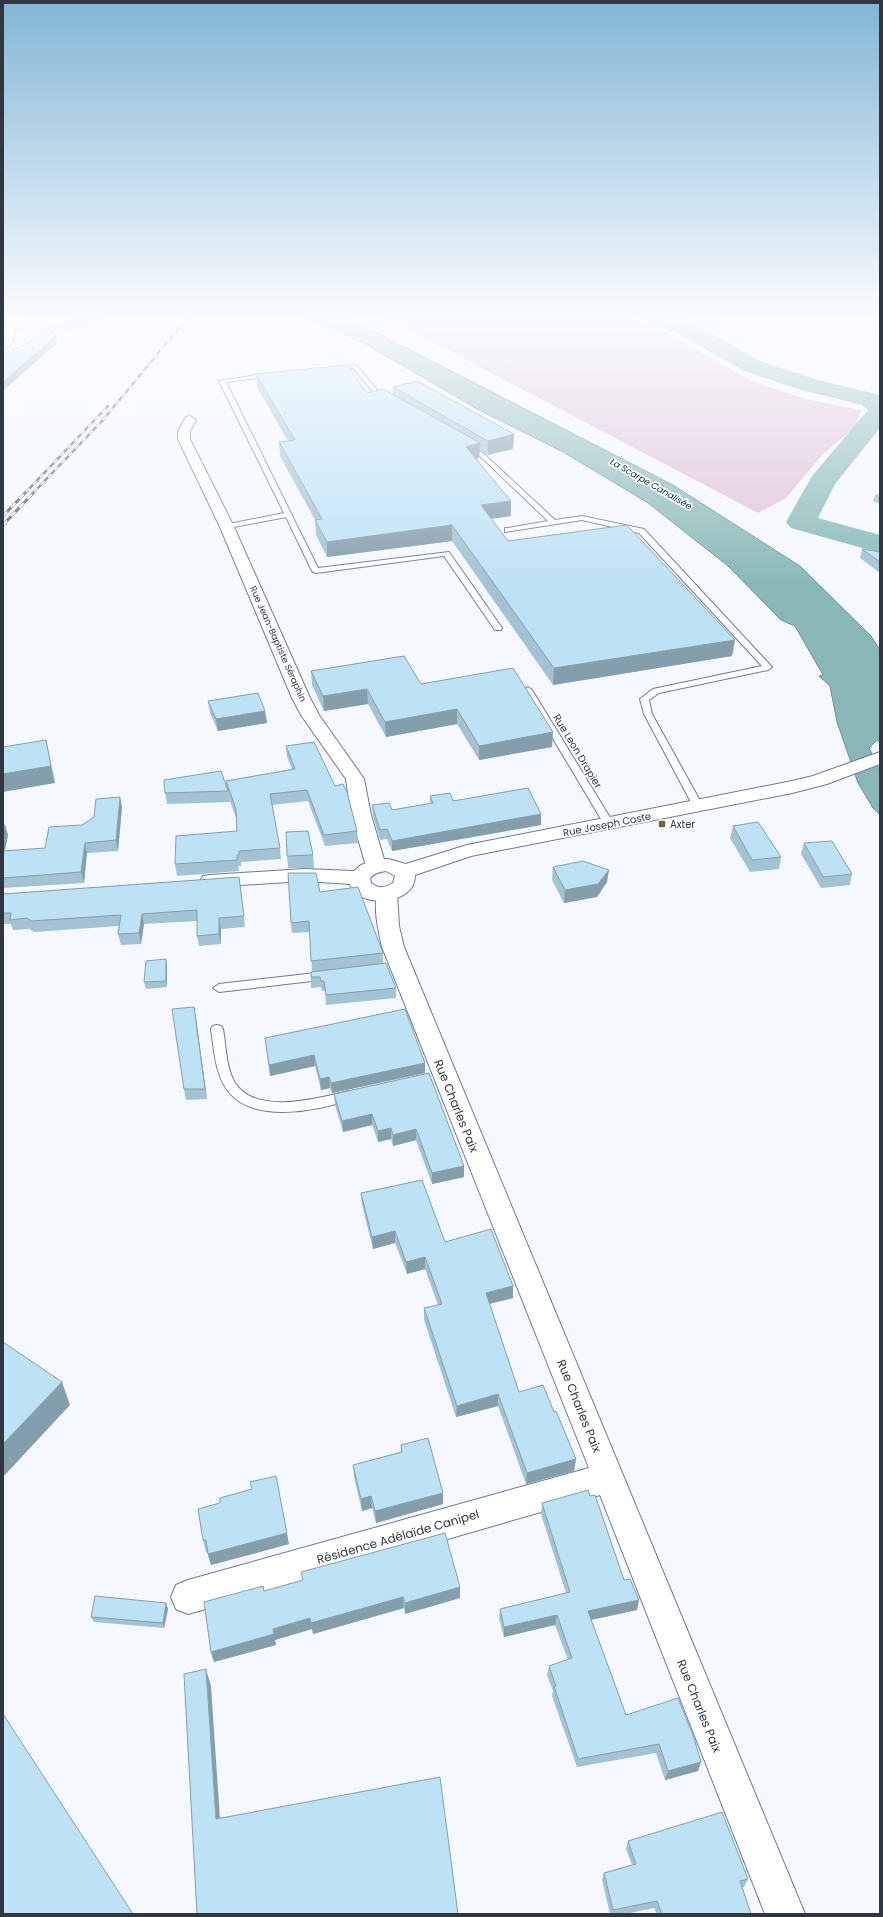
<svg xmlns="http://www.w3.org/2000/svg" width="883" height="1917" font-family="Poppins,sans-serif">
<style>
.green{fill:#dfc1d8}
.water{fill:#8ab8b8;stroke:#6f9195}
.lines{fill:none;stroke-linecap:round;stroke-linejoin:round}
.river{fill:#8ab8b8;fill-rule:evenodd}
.lane-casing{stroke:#6d7a96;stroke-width:2}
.street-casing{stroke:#6d7a96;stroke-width:2}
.secondary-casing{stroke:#6d7a96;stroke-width:2}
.lane{fill:#fff;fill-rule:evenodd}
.street{fill:#fff;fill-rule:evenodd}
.secondary{fill:#fff;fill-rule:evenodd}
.rail-far1-casing{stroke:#5b606b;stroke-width:2.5}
.rail-casing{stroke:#5b606b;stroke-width:3}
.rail-far1{stroke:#fff;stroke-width:1.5;stroke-dasharray:5;stroke-linecap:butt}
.rail{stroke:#fff;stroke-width:2;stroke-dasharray:6;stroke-linecap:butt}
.highway-bridge-casing{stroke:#6d7a96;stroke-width:13;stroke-linecap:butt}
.highway-bridge{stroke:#fff;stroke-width:12}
.wall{fill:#a3c2d3}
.shaded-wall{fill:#859eac}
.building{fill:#bee2f5;stroke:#859eac}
.poi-dot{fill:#756533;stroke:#fff;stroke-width:1.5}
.labels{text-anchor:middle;stroke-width:3.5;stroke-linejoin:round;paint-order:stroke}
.far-water-label{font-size:9px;font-style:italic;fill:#023132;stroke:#fff}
.far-street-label{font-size:9px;fill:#303642;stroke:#fff}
.street-label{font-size:10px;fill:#303642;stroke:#fff}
.poi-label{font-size:10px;fill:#303642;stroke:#fff;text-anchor:start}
.near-street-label{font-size:12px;fill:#303642;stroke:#fff}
</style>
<rect width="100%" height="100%" fill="#f5f8ff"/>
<g class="green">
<path d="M83,316H101L108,324L42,333L34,323Z"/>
<path d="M383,316H618L656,327L752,381L806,399L861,410L855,427L823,454L786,498L758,513Z"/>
</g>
<path class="water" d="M298,316H342L356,322L673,485L800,566L871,636L880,650V740L876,741L869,748L880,771V815L873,808L858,783L837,722L830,686L819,676L823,675L795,626L781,620L728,566L648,503L563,452L477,409L367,345L320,323Z"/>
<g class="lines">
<path class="river" d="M642,316H674L695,324L760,361L818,380L880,395V428L835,484L818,518L880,535V553L791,528L786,522L812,476L868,410L862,405L801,390L744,371L679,334L645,321Z"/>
<defs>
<g id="lane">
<path d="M356,365L382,396L387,399V401L378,398L353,368L334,370L331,368Z"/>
<path d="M271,373L273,374V376L226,382L318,568L449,552L502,628L501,630H495L444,556L316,573L312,571L286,517L224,529V525L284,513L219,381Z"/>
<path d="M466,446H470L484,454L555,520L582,516L644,529L772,667L768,670L659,693L649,700L652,714L703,806L701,808H695L693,806L644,714L640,699L653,689L762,666L639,533L582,520L505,532V528H508L548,521L480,456L466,448Z"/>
<path d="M528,687L532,690L614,824L612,826H606L604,824L524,690Z"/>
<path d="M325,972L331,976L329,979L219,992L213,988L219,984Z"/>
<path d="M217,1025L221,1026L223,1029C226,1046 226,1068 235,1083C257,1116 318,1098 349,1091L353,1093L355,1096L353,1099C319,1110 254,1125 228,1091C215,1074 214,1049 211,1029L213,1026Z"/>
</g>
<g id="street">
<path d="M190,416L196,420L190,431V439L234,527L310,698L319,715L364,779L371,815L386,866L383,870L376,872L369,870L366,866L351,815L346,779L301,715L292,698L220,527L178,439V431L186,417Z"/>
<path d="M387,887L394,889L397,894L399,926L404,947L805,1914H765L600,1495L188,1614L176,1609L171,1597L176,1585L188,1580L589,1468L382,947C379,933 371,902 380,889Z"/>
</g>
<g id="secondary">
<path d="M6,316H16C15,328 17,346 3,349Z"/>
<path d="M880,752V764L827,784L792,793L471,856L415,875C416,906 357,909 350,884L304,881L210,887L203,886L200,881L203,876L210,875L304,869L354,871L361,865L376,860L388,859L406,864L467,845L792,781L813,776ZM386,871L395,876L393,883C385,888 379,889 371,883L370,878C375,873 379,872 386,871Z"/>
</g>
</defs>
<use href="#lane" class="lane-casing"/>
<use href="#street" class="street-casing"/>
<use href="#secondary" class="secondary-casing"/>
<use href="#lane" class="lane"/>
<use href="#street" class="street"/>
<use href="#secondary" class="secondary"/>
<defs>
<g id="rail-far1">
<path d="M26,492L108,406"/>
<path d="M34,492L102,421L189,316"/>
</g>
<g id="rail">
<path d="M3,516L27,491"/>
<path d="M3,525L35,491"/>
</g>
</defs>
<use href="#rail-far1" class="rail-far1-casing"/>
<use href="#rail" class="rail-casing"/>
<use href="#rail-far1" class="rail-far1"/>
<use href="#rail" class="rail"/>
<defs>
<path id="highway-bridge" d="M3,325L67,316"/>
</defs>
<use href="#highway-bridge" class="highway-bridge-casing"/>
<use href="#highway-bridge" class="highway-bridge"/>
</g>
<g class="wall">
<path d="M256,374L367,393L393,395V387L514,434L513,449L488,455L480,451L479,458H476L511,516L491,519L508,541L735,640L732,656L553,685L452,541L327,557L316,535L315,520L280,456L279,442L288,441L257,387Z"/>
<path d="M880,494V504L873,501L875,496Z"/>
<path d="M862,549L880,552V573L860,558Z"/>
<path d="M311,671L421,684L552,747L479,760L457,724L386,737L368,704L324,711L312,685Z"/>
<path d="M208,701L265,711L267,723L218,731L210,713Z"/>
<path d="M286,746L335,786L357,831L358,843L325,846L308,801L272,805L280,848L281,859L241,862V866H238L239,871L177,876L175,864L237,831L236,818L229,798L230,802L167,804L165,793L226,784V781L292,769L287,757Z"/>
<path d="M430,796L453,801L541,825L392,851L387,839L380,840L373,816L372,805L392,810L430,803Z"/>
<path d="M122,807L118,851L87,853L84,883L3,888V825L8,835L5,851L45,848L82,825Z"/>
<path d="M733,826L781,857L779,869L750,872L730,838Z"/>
<path d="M804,843L852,874L850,885L821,888L801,854Z"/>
<path d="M313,855L314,868H288L287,856Z"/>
<path d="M553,867L607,882L597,897L564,903L552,880Z"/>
<path d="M239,877L245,927L221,929V944L199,946L197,936V921L144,924L141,944L121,945L118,934L119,926L34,932L30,929L13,930L11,924H3V894Z"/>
<path d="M320,892L383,953V964L312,972L310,932L292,933L291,923Z"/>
<path d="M166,959L167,965V987L146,989L144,982Z"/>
<path d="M311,972L396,988V998L326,1005L325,991H322L321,987L311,988Z"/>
<path d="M194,1007L196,1018L207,1099L186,1100L184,1089Z"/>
<path d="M265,1038L425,1073L332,1093L330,1088L321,1090L315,1066L270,1076Z"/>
<path d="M429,1073L464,1177L432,1184L416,1140L393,1146L391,1139L378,1142L372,1125L343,1132L335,1105L334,1094Z"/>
<path d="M361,1193L445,1242L513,1298L489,1304L519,1392L554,1412L576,1459L574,1471L526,1484L498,1406L456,1417L424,1320V1308L438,1305L425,1269L407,1274L395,1243L373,1249L362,1205Z"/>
<path d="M401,1445L443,1504L376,1523L372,1508L362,1511L354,1477L353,1465L401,1452Z"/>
<path d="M542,1503L624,1580L637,1610L591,1620L626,1715L701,1762L698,1771L665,1780L656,1753L577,1767L552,1696L553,1691L547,1675L549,1666L568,1660L555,1625L504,1637L499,1619L500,1609L566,1593L541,1514Z"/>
<path d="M198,1509L289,1544L211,1565L207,1552H206L203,1540Z"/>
<path d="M301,1572L460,1587V1598L405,1614L404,1608L313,1634L312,1629L275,1640L276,1645L214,1662L211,1652L264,1591L303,1580Z"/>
<path d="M166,1603L168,1609L164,1628L94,1622L91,1617Z"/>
<path d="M628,1841L748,1879L744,1887H742L751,1914H657L654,1908L625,1914H610L602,1880L604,1873L632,1865L626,1849Z"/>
</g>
<g class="shaded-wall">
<path d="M56,336L57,343L3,391V382Z"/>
<path d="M514,434L513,449L488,455V441Z"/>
<path d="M480,443L479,458L466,461V447Z"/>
<path d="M511,501V516L480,520L481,505Z"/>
<path d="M452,525V541L327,557V542Z"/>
<path d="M735,640L732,656L553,685L554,668Z"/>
<path d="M367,689L368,704L324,711L323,696Z"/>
<path d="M457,709V724L386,737L385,722Z"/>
<path d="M265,711L267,723L218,731L216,719Z"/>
<path d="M553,732L552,747L479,760V746Z"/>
<path d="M46,740L55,783L3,792V774Z"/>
<path d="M120,797L122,807L118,851L116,840Z"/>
<path d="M541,814V825L392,851V841Z"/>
<path d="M5,825L8,835L3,858V835Z"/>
<path d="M85,843L87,853L84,883L81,872Z"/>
<path d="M609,870L607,882L597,897L564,903L565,890Z"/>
<path d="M142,914L144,924L141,944L139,933Z"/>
<path d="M219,918L221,929V944L219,934Z"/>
<path d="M166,959L167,965V987L166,981Z"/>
<path d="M194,1007L196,1018L207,1099L205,1089Z"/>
<path d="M314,1055L315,1066L270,1076L269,1065Z"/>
<path d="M425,1063V1073L332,1093L331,1083Z"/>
<path d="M329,1077L330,1088L321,1090L320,1079Z"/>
<path d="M372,1114V1125L343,1132L342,1121Z"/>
<path d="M391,1128V1139L378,1142V1131Z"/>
<path d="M416,1129V1140L393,1146V1135Z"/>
<path d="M464,1166V1177L432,1184V1173Z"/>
<path d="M395,1231V1243L373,1249L372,1237Z"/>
<path d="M425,1257V1269L407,1274L406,1262Z"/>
<path d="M513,1286V1298L485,1305L486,1293Z"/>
<path d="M62,1382L70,1405L3,1477V1444Z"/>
<path d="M498,1394V1406L456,1417L457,1406Z"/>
<path d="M576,1459L574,1471L526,1484L527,1473Z"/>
<path d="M443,1493V1504L376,1523L375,1511Z"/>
<path d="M371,1496L372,1508L362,1511L361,1499Z"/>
<path d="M287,1533L289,1544L211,1565L208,1554Z"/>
<path d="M460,1587V1598L405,1614V1603Z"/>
<path d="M403,1597L404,1608L313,1634L311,1623Z"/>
<path d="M639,1600L637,1610L586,1621L588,1611Z"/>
<path d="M166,1603L168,1609L164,1628L163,1623Z"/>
<path d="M557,1615L555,1625L504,1637V1627Z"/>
<path d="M310,1618L312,1629L275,1640L276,1645L214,1662L211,1652L273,1629Z"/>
<path d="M206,1669L211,1686L221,1834L216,1819Z"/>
<path d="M701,1762L698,1771L665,1780L668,1771Z"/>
</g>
<g class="building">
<path d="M53,332L56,336L3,382V354Z"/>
<path d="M347,365L367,393L383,389L480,443L466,447L511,501L481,505L508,541L627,525L735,640L554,668L452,525L327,542L315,520L322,519L279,442L295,440L256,374Z"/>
<path d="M417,381L514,434L488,441L393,387Z"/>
<path d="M880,494V498L875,496Z"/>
<path d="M862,549L880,552V562Z"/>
<path d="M404,656L421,684L513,668L553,732L479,746L457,709L385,722L367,689L323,696L311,671Z"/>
<path d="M258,693L265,711L216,719L208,701Z"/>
<path d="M46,740L51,766L3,774V747Z"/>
<path d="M314,742L335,786L343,784L347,792L357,831L324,835L307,790L270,794L280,848L239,851V855H237V860L175,864L176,836L237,831L236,809L226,781L295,769L286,746Z"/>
<path d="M221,771L228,791L165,793L164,780Z"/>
<path d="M528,788L541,814L392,841L387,829L380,830L372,805L389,803L392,810L433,803L430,796L450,793L453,801Z"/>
<path d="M120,797L116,840L85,843L81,872L3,878V851L45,848L49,827L82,825L94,817L96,799Z"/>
<path d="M758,822L781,857L752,860L733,826Z"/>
<path d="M3,825H5L3,835Z"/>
<path d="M308,831L313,855L287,856L286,832Z"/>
<path d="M832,841L852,874L823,877L804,843Z"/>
<path d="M583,861L609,870L598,884L565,890L553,867Z"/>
<path d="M288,873H316L320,892L358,887L383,953L311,961L309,921L291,923Z"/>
<path d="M239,877L244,916L219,918V934L197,936V910L142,914L139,933L118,934L121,915L31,921L27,918L10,920L11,913H3V894Z"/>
<path d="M166,959V981L144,982L146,961Z"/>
<path d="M386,963L396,988L326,995L324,981H321L320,977H311V972Z"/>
<path d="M194,1007L205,1089H184L172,1009Z"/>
<path d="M405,1009L425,1063L331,1083L329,1077L320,1079L314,1055L269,1065L265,1038Z"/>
<path d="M429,1073L464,1166L432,1173L416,1129L393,1135L391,1128L378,1131L372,1114L342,1121L334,1094Z"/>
<path d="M422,1180L445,1242L491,1229L513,1286L486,1293L519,1392L543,1385L554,1412L556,1411L576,1459L527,1473L498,1394L457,1406L424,1308L442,1304L425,1257L406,1262L395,1231L372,1237L361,1193Z"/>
<path d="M3,1342L62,1382L3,1444Z"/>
<path d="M428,1438L443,1493L375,1511L371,1496L361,1499L353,1465L402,1452L401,1445Z"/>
<path d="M276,1476L287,1533L208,1554L206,1540H203L198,1509L220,1503V1498L252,1489L250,1482Z"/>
<path d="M588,1490L590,1496L595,1495L624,1580L630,1579L639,1600L588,1611L626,1715L678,1698L694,1738L701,1762L668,1771L659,1744L578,1759L554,1686H556L549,1666L572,1658L557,1615L504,1627L500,1609L570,1592L542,1503Z"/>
<path d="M445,1533L460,1587L405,1603L403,1597L311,1623L310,1618L273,1629L274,1634L211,1652L204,1602L263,1586L264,1591L303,1580L301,1572Z"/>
<path d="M95,1596L166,1603L163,1623L91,1617Z"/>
<path d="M206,1669L216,1819L440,1777L458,1914H197L184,1674Z"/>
<path d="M3,1714L133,1914H3Z"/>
<path d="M722,1812L748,1879L740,1881L751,1914H662L657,1901L613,1910L604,1873L636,1864L628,1841Z"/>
</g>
<linearGradient id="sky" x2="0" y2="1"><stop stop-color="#82b6d5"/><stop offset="0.54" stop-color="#fafcff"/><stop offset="1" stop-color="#fafcff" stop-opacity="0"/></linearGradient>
<rect width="883" height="585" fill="url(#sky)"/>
<rect class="poi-dot" x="658" y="820" width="8" height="8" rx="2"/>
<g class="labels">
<g class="far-water-label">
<text transform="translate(651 484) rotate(30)" y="3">La Scarpe Canalisée</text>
</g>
<g class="far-street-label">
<text transform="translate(278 644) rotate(66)" y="3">Rue Jean-Baptiste Séraphin</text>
</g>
<g class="street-label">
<text transform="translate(578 751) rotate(59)" y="4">Rue Leon Drapier</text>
<text transform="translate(607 824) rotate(-11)" y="4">Rue Joseph Coste</text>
</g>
<g class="poi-label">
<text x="670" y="828">Axter</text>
</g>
<g class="near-street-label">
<text transform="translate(456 1106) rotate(68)" y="4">Rue Charles Paix</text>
<text transform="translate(579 1406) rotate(68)" y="4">Rue Charles Paix</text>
<text transform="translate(398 1537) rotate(-16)" y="4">Résidence Adélaïde Canipel</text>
<text transform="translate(699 1706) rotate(68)" y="4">Rue Charles Paix</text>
</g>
</g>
<rect width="883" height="1917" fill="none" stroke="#303642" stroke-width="8"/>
</svg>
